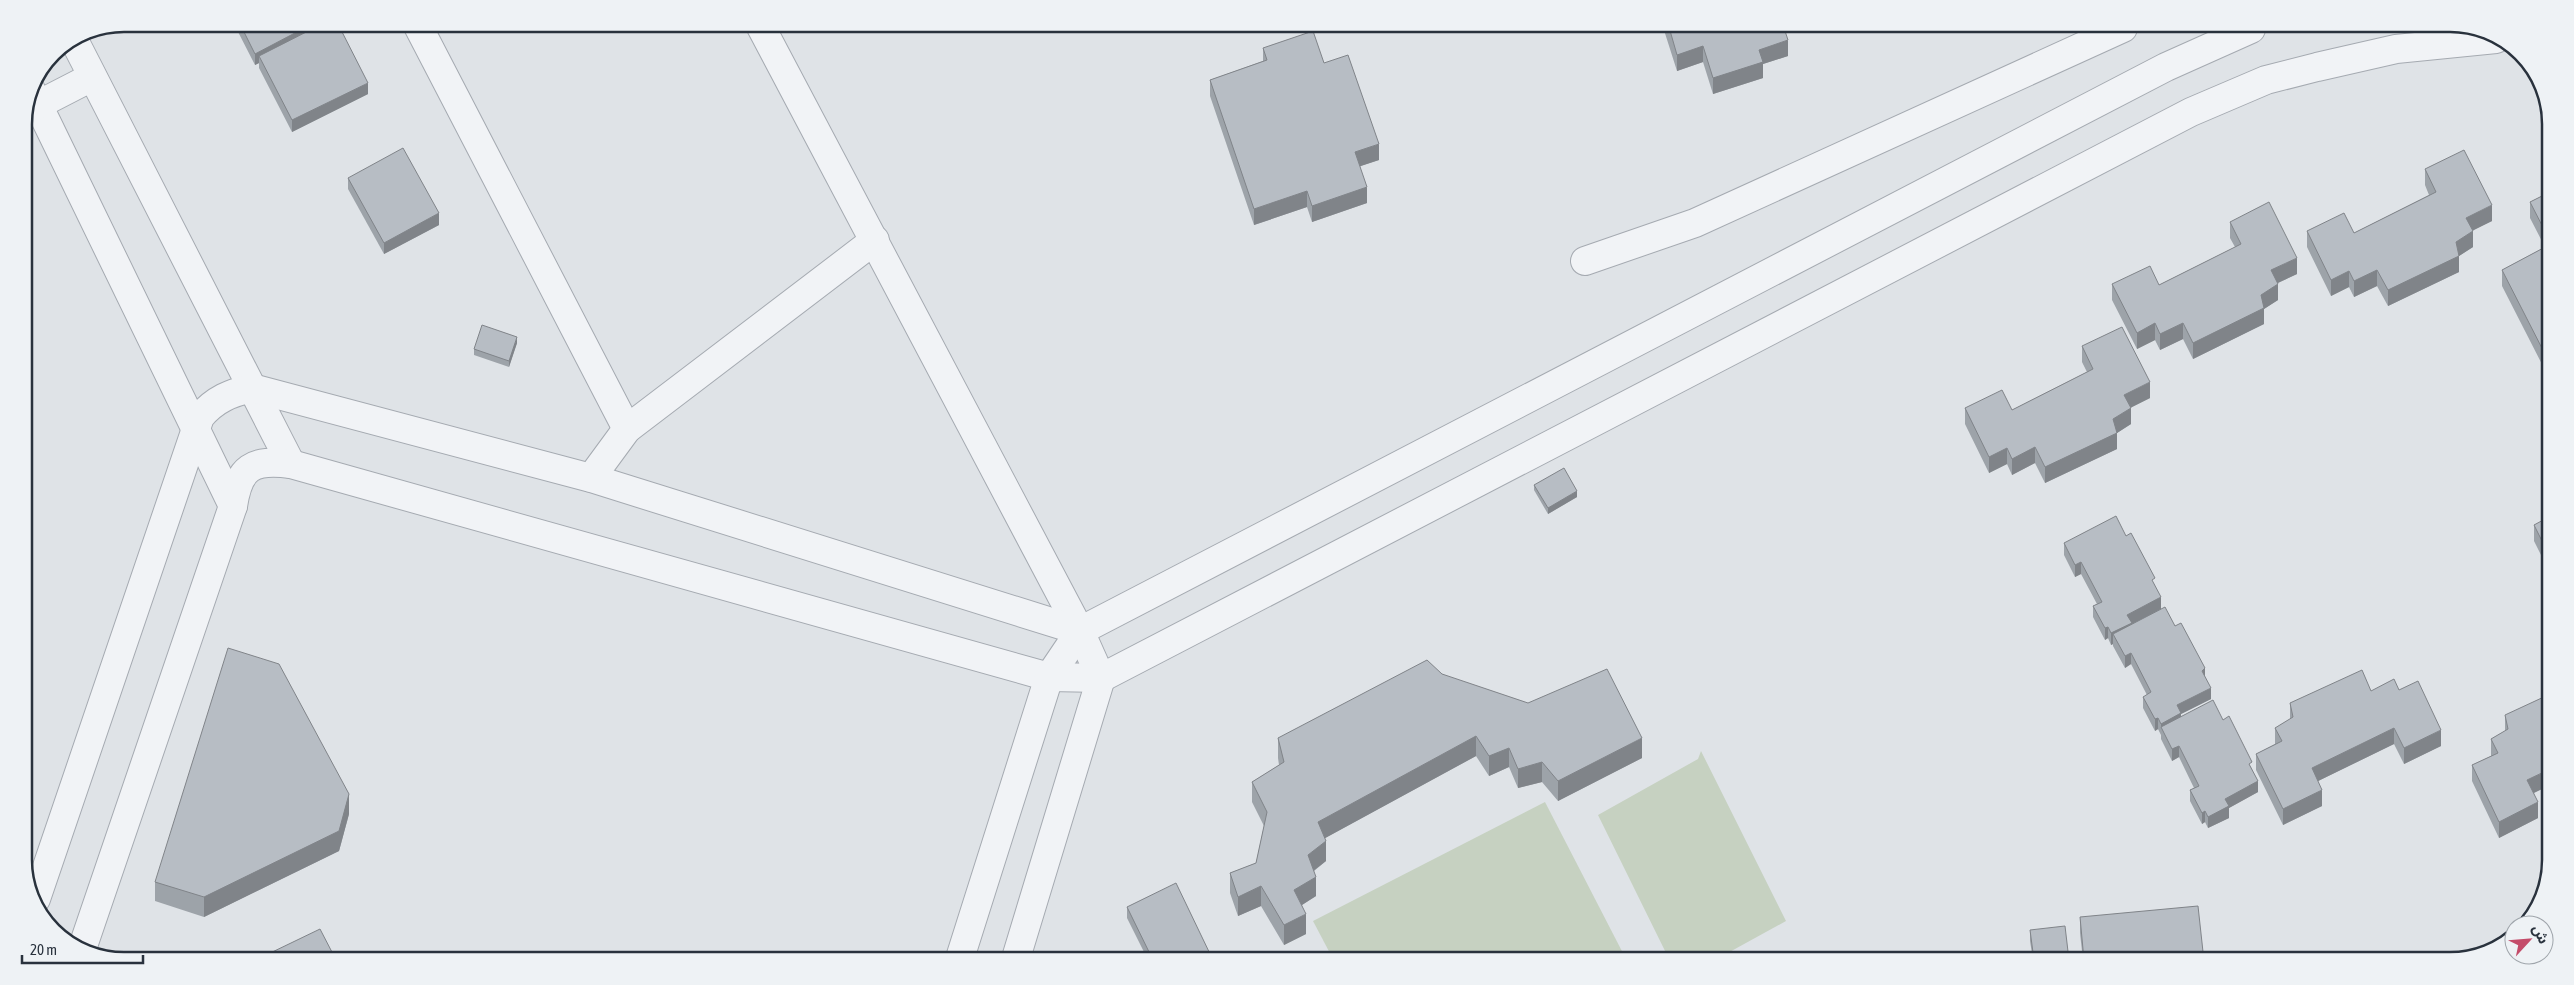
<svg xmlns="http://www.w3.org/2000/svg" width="2574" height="985" font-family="'Asap Condensed','Noto Sans Arabic',sans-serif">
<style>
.green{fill:#c6d1c1}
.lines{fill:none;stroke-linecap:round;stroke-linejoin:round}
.minor-casing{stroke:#a5aab1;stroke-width:30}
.minor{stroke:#f1f3f6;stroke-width:28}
.wall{fill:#9da3a9}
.shaded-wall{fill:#808489}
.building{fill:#b7bdc4;stroke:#808489}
.rim{fill:none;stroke:#29323d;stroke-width:2.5}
</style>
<rect width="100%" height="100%" fill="#dfe3e7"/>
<g class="green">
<path d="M1701,751L1786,921L1715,960L1669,959L1598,815L1698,759Z"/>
<path d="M1545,802L1626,959H1333L1313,921Z"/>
</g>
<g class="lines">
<defs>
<g id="minor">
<path d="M417,24L627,429"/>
<path d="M760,25L1080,631L1101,678L1016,958"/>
<path d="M74,40L291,464"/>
<path d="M31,90L233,506"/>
<path d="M26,111L92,77"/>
<path d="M1585,261L1695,223L2123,28"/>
<path d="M591,478L627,429L875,240"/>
<path d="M36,899L200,417C215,399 231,393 252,388L591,478L1080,631"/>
<path d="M82,949L233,506C239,467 252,459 291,464L1049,677L1101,678L2191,112L2266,80L2317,67L2396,49L2496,39"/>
<path d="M960,958L1049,677L1080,631L2166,67L2251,29"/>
</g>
</defs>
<use href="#minor" class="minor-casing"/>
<use href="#minor" class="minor"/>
</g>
<g class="wall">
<path d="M234,24H338L368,94L292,132L259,68V63L255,65Z"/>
<path d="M1663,27L1784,28L1788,56L1763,64V78L1713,94L1703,62L1677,71Z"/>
<path d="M1263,48L1324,63L1379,160L1360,166L1367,203L1312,222L1307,207L1254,225L1210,96V80L1263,61Z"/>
<path d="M2425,169L2492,221L2473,230V247L2459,256V272L2388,306L2377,286L2354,297L2349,287L2331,296L2307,247V231L2354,233L2429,195L2425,185Z"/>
<path d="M348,178L439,225L384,254L348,189Z"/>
<path d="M2550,192L2548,376L2502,286V270L2545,247L2530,218V202Z"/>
<path d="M2230,222L2297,274L2278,283V300L2264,309V324L2193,359L2183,339L2160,350L2155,340L2137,349L2112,300V284L2159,285L2235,247L2230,238Z"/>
<path d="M517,343L509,367L474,355V349Z"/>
<path d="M2082,346L2150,398L2130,408L2131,424L2117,433V449L2045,483L2035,463L2012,475L2007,464L1989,473L1965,424V408L2012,410L2087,372L2082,362Z"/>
<path d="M2548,466L2547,518L2542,508V492L2546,490L2543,485V469Z"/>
<path d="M1534,485L1577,497L1548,514L1534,490Z"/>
<path d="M2547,518V567L2534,541V525Z"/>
<path d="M2126,536L2155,586L2161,609L2175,626L2205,677L2211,699L2181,714V717L2223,720L2252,769L2258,792L2229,808V818L2208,828L2205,822L2202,824L2190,801V790L2194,788L2179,757L2172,761L2161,739V735L2158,729L2155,731L2143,708V697L2147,695L2131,664L2125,668L2113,646V644L2111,645L2108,638L2105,640L2093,617V606L2097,604L2081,574L2075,577L2064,555V543Z"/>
<path d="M1442,674L1642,758L1558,801L1542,782L1518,788L1509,767L1489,776L1476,756L1325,838L1326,861L1314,871L1316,896L1302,905L1306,934L1284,945L1261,906L1238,916L1230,893V873L1256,863L1264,826L1252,802V782L1279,765L1278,758V738Z"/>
<path d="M2399,690L2441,746L2404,764L2394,744L2318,781L2322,806L2283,825L2256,770V754L2275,744V728L2290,719V703L2371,691Z"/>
<path d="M2505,715L2546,787L2534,793L2538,818L2499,838L2472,781V765L2491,756V739L2505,731Z"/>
<path d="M349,814L339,851L204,917L155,901V882Z"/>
<path d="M1127,907L1212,958H1147L1127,918Z"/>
<path d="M2080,917L2204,961L2083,960L2080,933Z"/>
<path d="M2030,930L2069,960H2033L2030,941Z"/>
</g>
<g class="shaded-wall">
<path d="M312,24H333L259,56V63L255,65V54Z"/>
<path d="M1788,40V56L1763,64V78L1713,94V78L1759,50Z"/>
<path d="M1703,46V62L1677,71V55Z"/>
<path d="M368,83V94L292,132V120Z"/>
<path d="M1379,144V160L1355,168V152Z"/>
<path d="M1367,187V203L1312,222V206Z"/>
<path d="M1307,191V207L1254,225V209Z"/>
<path d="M2492,205V221L2466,234V218Z"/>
<path d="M25,213V225H24V214Z"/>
<path d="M439,213V225L384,254V243Z"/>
<path d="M2473,231V247L2459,256V272L2388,306V290L2456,242Z"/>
<path d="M2297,258V274L2271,286V270Z"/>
<path d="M2377,270V286L2354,297V281Z"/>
<path d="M2349,271V287L2331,296V280Z"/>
<path d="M2278,284V300L2264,309V324L2193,359V343L2261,295Z"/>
<path d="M2155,323V340L2137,349V333Z"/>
<path d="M2183,323V339L2160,350V334Z"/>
<path d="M517,337V343L509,367V361Z"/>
<path d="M2150,382V398L2124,411V395Z"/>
<path d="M2131,408V424L2117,433V449L2045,483V467L2113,419Z"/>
<path d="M2035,447V463L2012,475V459Z"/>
<path d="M2007,448V464L1989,473V457Z"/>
<path d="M1577,491V497L1548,514V508Z"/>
<path d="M2081,562V574L2075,577V565Z"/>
<path d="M2161,597V609L2113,634V644L2111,645V633L2127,615Z"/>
<path d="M2108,627V638L2105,640V628Z"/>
<path d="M2131,653V664L2125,668V656Z"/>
<path d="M2205,668V680L2202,671Z"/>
<path d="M2211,688V699L2181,714V725L2161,727V735V724L2177,705Z"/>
<path d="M2158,718V729L2155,731V719Z"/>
<path d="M2394,728V744L2312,784V768Z"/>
<path d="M2441,730V746L2404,764V748Z"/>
<path d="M1476,736V756L1318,842V822Z"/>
<path d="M1642,738V758L1558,801V781Z"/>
<path d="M2179,746V757L2172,761V749Z"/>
<path d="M1509,748V767L1489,776V756Z"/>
<path d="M1542,762V782L1518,788V769Z"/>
<path d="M2546,771V787L2527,796V780Z"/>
<path d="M2258,781V792L2229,808V818L2208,828V817L2225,799Z"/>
<path d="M2322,790V806L2283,825V809Z"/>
<path d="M349,794V814L339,851L204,917V897Z"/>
<path d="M2538,802V818L2499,838V822Z"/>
<path d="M2205,811V822L2202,824V813Z"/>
<path d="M1326,841V861L1308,875V855Z"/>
<path d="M1316,877V896L1294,910V890Z"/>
<path d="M1261,886V906L1238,916V897Z"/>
<path d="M1306,914V934L1284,945V925Z"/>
</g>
<g class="building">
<path d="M240,24H312L255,54Z"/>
<path d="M322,24H338L368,83L292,120L259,56Z"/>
<path d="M1669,27L1784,28L1788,40L1759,50L1763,62L1713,78L1703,46L1677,55Z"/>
<path d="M1313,31L1324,63L1348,55L1379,144L1355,152L1367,187L1312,206L1307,191L1254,209L1210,80L1267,60L1263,48Z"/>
<path d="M403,148L439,213L384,243L348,178Z"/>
<path d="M2464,150L2492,205L2466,218L2473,231L2456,242L2459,256L2388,290L2377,270L2354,281L2349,271L2331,280L2307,231L2344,213L2354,233L2436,192L2425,169Z"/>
<path d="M2550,192L2549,239L2530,202Z"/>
<path d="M2269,202L2297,258L2271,270L2278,284L2261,295L2264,308L2193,343L2183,323L2160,334L2155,323L2137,333L2112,284L2150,266L2159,285L2241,244L2230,222Z"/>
<path d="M2549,245L2548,360L2502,270Z"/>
<path d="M482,325L517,337L509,361L474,349Z"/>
<path d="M2122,327L2150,382L2124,395L2131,408L2113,419L2117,433L2045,467L2035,447L2012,459L2007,448L1989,457L1965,408L2002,390L2012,410L2093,369L2082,346Z"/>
<path d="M2548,466V477L2543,469Z"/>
<path d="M1564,468L1577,491L1548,508L1534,485Z"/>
<path d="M2548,489L2547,502L2542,492Z"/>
<path d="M2116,516L2126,536L2131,533L2155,578L2152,580L2161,597L2127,615L2132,623L2111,633L2108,627L2105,628L2093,606L2102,602L2081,562L2075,565L2064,543Z"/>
<path d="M2547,518V551L2534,525Z"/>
<path d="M2165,607L2175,626L2181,623L2205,668L2202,671L2211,688L2177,705L2181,713L2161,724L2158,718L2155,719L2143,697L2151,692L2131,653L2125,656L2113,634Z"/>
<path d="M228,648L279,664L349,794L339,831L204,897L155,882Z"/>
<path d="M1427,660L1442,674L1528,703L1607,669L1642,738L1558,781L1542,762L1518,769L1509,748L1489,756L1476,736L1318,822L1326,841L1308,855L1316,877L1294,890L1306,914L1284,925L1261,886L1238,897L1230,873L1256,863L1267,812L1252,782L1284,762L1278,738Z"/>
<path d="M2362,670L2371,691L2394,679L2399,690L2418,681L2441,730L2404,748L2394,728L2312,768L2322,790L2283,809L2256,754L2282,741L2275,728L2293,717L2290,703Z"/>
<path d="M2546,696V771L2527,780L2538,802L2499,822L2472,765L2498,753L2491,739L2508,729L2505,715Z"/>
<path d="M2213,700L2223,720L2229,716L2252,762L2249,764L2258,781L2225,799L2229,806L2208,817L2205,811L2202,813L2190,790L2199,786L2179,746L2172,749L2161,727Z"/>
<path d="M1176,883L1212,958H1152L1127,907Z"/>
<path d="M2198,906L2204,961L2084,960L2080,917Z"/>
<path d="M2065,926L2069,960H2034L2030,930Z"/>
<path d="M320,929L334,956H264Z"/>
</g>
<path d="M0 0H2574V985H0ZM124 32H2450A92 92 0 0 1 2542 124V860A92 92 0 0 1 2450 952H124A92 92 0 0 1 32 860V124A92 92 0 0 1 124 32Z" fill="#eef2f5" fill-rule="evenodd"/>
<path class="rim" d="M124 32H2450A92 92 0 0 1 2542 124V860A92 92 0 0 1 2450 952H124A92 92 0 0 1 32 860V124A92 92 0 0 1 124 32Z"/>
<g transform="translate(2529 940) rotate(64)"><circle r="24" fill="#eef2f5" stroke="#9fa5ab"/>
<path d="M0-4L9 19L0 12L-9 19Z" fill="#c44c6a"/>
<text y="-8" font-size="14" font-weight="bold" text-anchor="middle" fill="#29323d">ش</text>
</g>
<path d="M22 955v8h121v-8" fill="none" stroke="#29323d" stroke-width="2.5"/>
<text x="30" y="955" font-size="15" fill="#29323d" stroke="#eef2f5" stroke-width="4" paint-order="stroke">20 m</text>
</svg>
